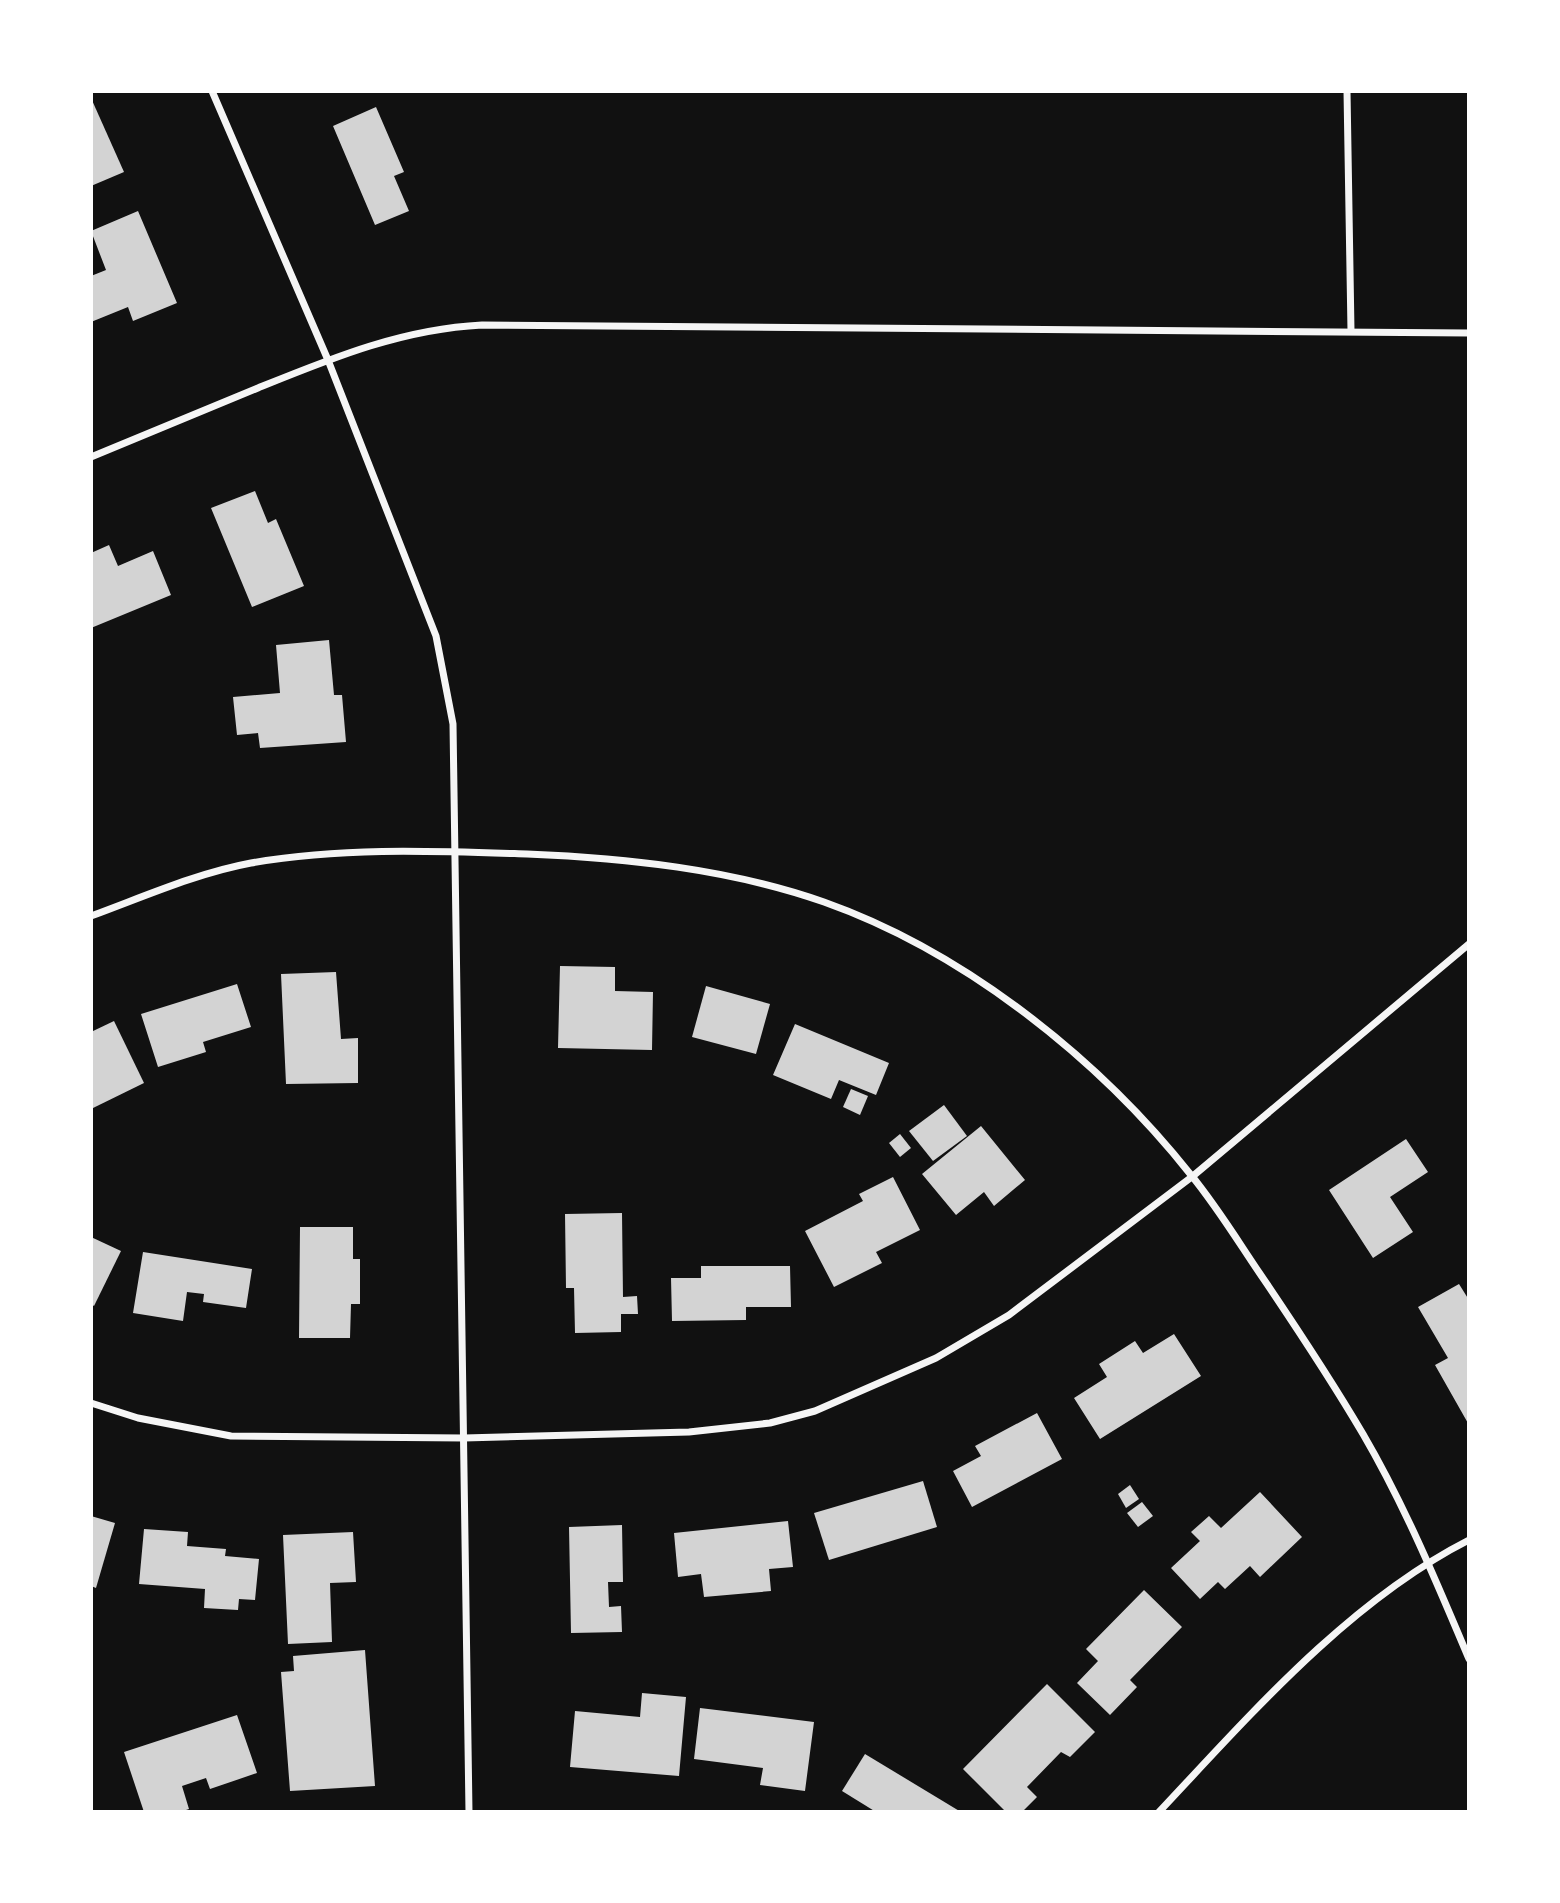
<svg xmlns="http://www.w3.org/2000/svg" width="1560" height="1903" font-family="Barlow,sans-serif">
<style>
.building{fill:#d3d3d3}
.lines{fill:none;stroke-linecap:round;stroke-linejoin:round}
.minor{stroke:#f5f5f5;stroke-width:7}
</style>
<rect width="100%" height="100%" fill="#111"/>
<g class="building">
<path d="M91,98L124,172L91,186Z"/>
<path d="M376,107L404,172L394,176L409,211L375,225L333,126Z"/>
<path d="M138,211L177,303L133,321L128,307L91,322V276L106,270L91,231Z"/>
<path d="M255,491L268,523L276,519L304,586L252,607L211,508Z"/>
<path d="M109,545L118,566L153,551L171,595L91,628V553Z"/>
<path d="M329,640L334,695H342L346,742L260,748L258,733L237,735L233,697L280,693L276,645Z"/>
<path d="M560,966L615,967V991L653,992L652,1050L558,1048Z"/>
<path d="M336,972L341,1039L358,1038V1083L286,1084L281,974Z"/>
<path d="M237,984L251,1027L203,1042L206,1052L158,1067L141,1014Z"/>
<path d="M706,986L770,1004L756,1054L692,1037Z"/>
<path d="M114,1021L144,1083L91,1109V1032Z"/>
<path d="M795,1024L889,1063L876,1095L839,1080L831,1099L773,1075Z"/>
<path d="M851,1089L868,1096L860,1115L843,1107Z"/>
<path d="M944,1105L967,1136L933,1161L909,1131Z"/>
<path d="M981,1126L1025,1180L994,1206L984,1192L956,1215L922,1174Z"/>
<path d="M900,1134L911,1148L900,1157L889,1143Z"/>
<path d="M1406,1139L1428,1172L1390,1197L1413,1232L1373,1258L1329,1190Z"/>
<path d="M893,1177L920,1230L876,1252L882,1263L834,1287L805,1231L863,1201L859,1194Z"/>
<path d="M622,1213L623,1297L637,1296L638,1314H621V1332L575,1333L574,1288H566L565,1214Z"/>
<path d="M300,1227H353V1259H360V1304H351L350,1338H299Z"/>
<path d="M91,1237L121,1251L94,1306L91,1304Z"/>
<path d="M143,1252L252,1269L246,1308L203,1302L204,1294L187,1292L183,1321L133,1313Z"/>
<path d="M701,1266H790L791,1307H746V1320L672,1321L671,1278H701Z"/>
<path d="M1459,1284L1469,1300V1425L1435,1365L1448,1358L1418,1307Z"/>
<path d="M1174,1334L1201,1376L1100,1439L1074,1398L1107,1377L1099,1364L1135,1341L1143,1353Z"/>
<path d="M1037,1413L1062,1459L972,1507L953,1471L981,1456L975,1446Z"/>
<path d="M923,1481L937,1527L829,1560L814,1513Z"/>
<path d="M1130,1485L1139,1499L1126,1508L1118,1494Z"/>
<path d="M1260,1492L1302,1537L1260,1577L1250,1566L1225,1589L1218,1582L1200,1599L1171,1568L1200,1541L1191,1532L1209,1516L1221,1528Z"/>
<path d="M1142,1502L1153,1516L1138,1527L1127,1513Z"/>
<path d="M91,1516L115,1523L96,1588L91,1586Z"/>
<path d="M788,1521L793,1567L769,1569L771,1591L704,1597L701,1574L678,1577L674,1533Z"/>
<path d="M622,1525L623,1582H608L609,1607L621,1606L622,1632L571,1633L569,1527Z"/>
<path d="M144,1529L188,1532L187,1546L226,1549L225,1556L259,1559L255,1600L239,1599L238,1610L204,1608L205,1589L139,1584Z"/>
<path d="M353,1532L356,1582L330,1583L332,1642L288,1644L283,1535Z"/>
<path d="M1144,1590L1182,1627L1130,1680L1137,1687L1110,1715L1077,1683L1098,1661L1086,1649Z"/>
<path d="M365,1650L375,1786L290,1791L281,1672L294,1671L293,1656Z"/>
<path d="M1047,1684L1095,1732L1070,1757L1061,1752L1027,1787L1037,1797L1022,1812H1006L963,1769Z"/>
<path d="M642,1693L686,1697L679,1776L570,1767L575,1711L640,1717Z"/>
<path d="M700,1708L814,1722L805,1791L760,1785L763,1768L694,1759Z"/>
<path d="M237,1715L257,1773L210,1789L206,1778L182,1786L189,1809L180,1812H144L124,1752Z"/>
<path d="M865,1754L961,1812H876L842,1791Z"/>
</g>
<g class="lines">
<g class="minor">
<path d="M212,91L328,360L436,636L453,724L469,1812"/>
<path d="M1347,91L1351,331"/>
<path d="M91,457C147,434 203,411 258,388C332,358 402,329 482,325L1469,333"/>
<path d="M91,916C143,897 197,873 251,863C341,847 435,851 527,854C626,858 730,869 824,902C965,952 1099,1059 1191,1175C1219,1209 1242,1248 1267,1284C1300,1333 1333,1383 1363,1434C1405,1506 1437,1583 1469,1659"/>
<path d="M91,1403L138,1418L231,1436L464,1438L689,1432L770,1423L815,1411L936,1358L1009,1315L1193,1176L1469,944"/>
<path d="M1159,1812C1250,1715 1349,1601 1469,1540"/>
</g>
</g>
<rect width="1560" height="1903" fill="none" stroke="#ffffff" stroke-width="186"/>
</svg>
